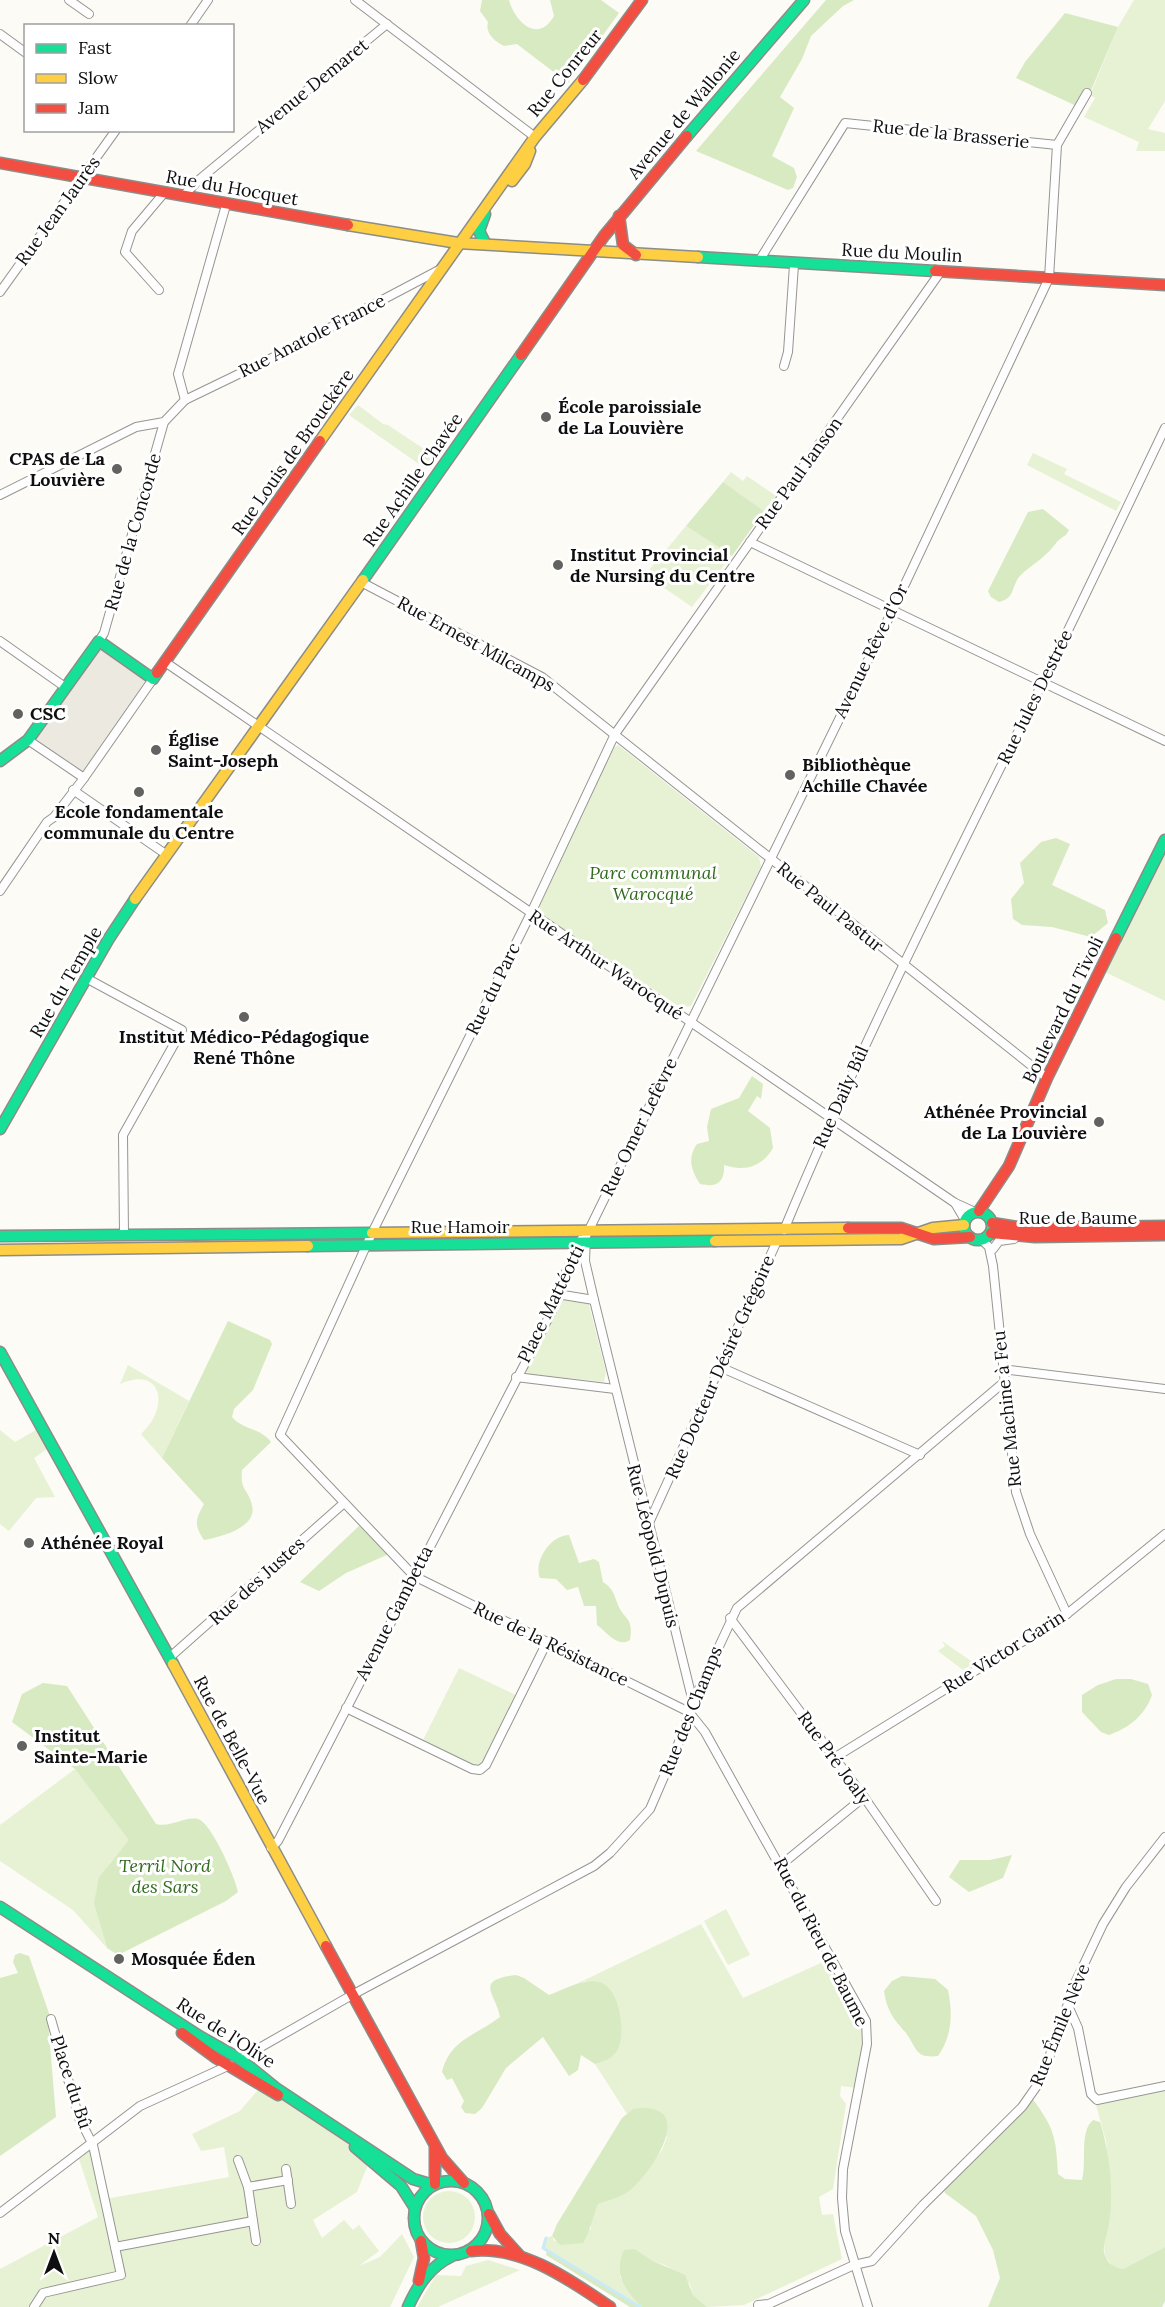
<svg xmlns="http://www.w3.org/2000/svg" width="1165" height="2307" font-family="Lora,serif">
<style>
.green{fill:#e7f2d4}
.forest{fill:#d8eac2}
.plaza{fill:#ece9e0}
.lines{fill:none;stroke-linecap:round;stroke-linejoin:round}
.stream{stroke:#caeaf7;stroke-width:3}
.street-casing{stroke:#969593;stroke-width:10}
.fast-casing{stroke:#8c8c89;stroke-width:13}
.slow-casing{stroke:#8c8c89;stroke-width:13}
.jam-casing{stroke:#8c8c89;stroke-width:13}
.street{stroke:#fffefe;stroke-width:8}
.fast{stroke:#16e098;stroke-width:10}
.slow{stroke:#ffcf43;stroke-width:10}
.jam{stroke:#f24e42;stroke-width:10}
.poi-dot{fill:#626260;stroke:#fff;stroke-width:2}
.labels{text-anchor:middle;stroke-width:6;stroke-linejoin:round;paint-order:stroke}
.street-label{font-size:18px;fill:#0f0f0f;stroke:#fff}
.poi-label{font-size:18px;font-weight:bold;fill:#0f0f0f;stroke:#fff;text-anchor:start}
.park-label{font-size:18px;font-style:italic;fill:#306a1c;stroke:#fff}
</style>
<rect width="100%" height="100%" fill="#fcfbf5"/>
<g class="green">
<path d="M1134,0H1165V101L1148,129L1165,133V151H1136L1139,142L1084,117L1095,98L1090,95L1118,27Z"/>
<path d="M358,405L383,424L388,425L436,457L426,469L349,415Z"/>
<path d="M1033,453L1067,469L1064,474L1121,502L1116,511L1027,465Z"/>
<path d="M731,472L743,481L747,476L776,496L764,511L723,482Z"/>
<path d="M686,526L731,556L692,607L645,575Z"/>
<path d="M618,745L759,857L761,867L691,1006L683,1007L677,1005L541,914L539,903L612,749Z"/>
<path d="M1165,841V1001L1101,970Z"/>
<path d="M563,1297L588,1301L606,1372L604,1382L527,1374V1368Z"/>
<path d="M128,1365L189,1401L162,1458L141,1434C170,1408 163,1365 120,1384Z"/>
<path d="M0,1430L15,1442L36,1430L47,1449L34,1458L55,1497L36,1498L9,1531L0,1524Z"/>
<path d="M942,1641L974,1663L963,1670L938,1651L945,1646Z"/>
<path d="M459,1668L520,1697L480,1770L421,1744Z"/>
<path d="M75,1769L130,1840C88,1886 91,1891 107,1948L73,1910L0,1861V1825Z"/>
<path d="M726,1909L750,1955L728,1965L704,1921Z"/>
<path d="M701,1924L743,1998L832,1958L866,2021L858,2088L841,2086L840,2096L846,2104L833,2189L819,2197L822,2215L833,2214L842,2259L744,2305L707,2307L693,2295L690,2284L667,2266L653,2261L635,2249L620,2277L642,2307H640L543,2248L546,2238L552,2236L554,2241L591,2229V2219L598,2204L626,2193L662,2150L667,2137L633,2109L627,2114L595,2064C614,2060 618,2049 620,2031L586,1981L570,1987Z"/>
<path d="M263,2084L370,2159L357,2192L313,2220L322,2238L344,2220L353,2230L359,2225L379,2251L359,2266L380,2257L402,2234L414,2257L390,2307H0V2269L98,2217L78,2156L93,2145L105,2199L229,2177L224,2147L201,2151L192,2134L240,2111Z"/>
<path d="M1165,2086V2247L1123,2269L1113,2266L1105,2257L1104,2243L1109,2224L1110,2179L1106,2141L1096,2105L1097,2100Z"/>
<circle cx="449" cy="2217" r="26"/>
<path d="M488,2260L520,2270L438,2307H417L436,2275L461,2276L466,2266Z"/>
</g>
<g class="forest">
<path d="M482,0H509C515,22 538,44 554,16L550,0H601L619,13L568,83L517,44L504,46C494,41 485,33 488,22L480,11Z"/>
<path d="M826,0H854L843,6L811,36L802,59L780,97L794,108L772,156L794,168L797,177L793,188L788,190L696,151Z"/>
<path d="M1065,13L1118,27L1083,109L1016,78L1025,62Z"/>
<path d="M723,482L764,511L732,556L686,526Z"/>
<path d="M1043,509L1069,530L1066,535C1055,541 1054,548 1045,555C1037,563 1026,569 1019,577C1011,588 1015,598 999,602L991,597L988,591L1028,512Z"/>
<path d="M1056,838L1070,844L1052,885L1105,910L1108,923L1091,937L1052,927L1022,925L1013,919L1011,899L1024,883L1020,863L1041,842Z"/>
<path d="M752,1076L763,1084L761,1099L757,1096L748,1111L770,1128L773,1148C762,1167 745,1172 724,1165C725,1182 717,1188 700,1184C691,1170 687,1158 697,1144L709,1141L707,1127L711,1109L739,1098Z"/>
<path d="M228,1321L270,1340L272,1344L253,1390L234,1409L232,1417C243,1430 261,1428 271,1442L242,1470C240,1492 248,1488 252,1505C258,1528 220,1537 204,1540C194,1525 195,1520 204,1504L162,1458Z"/>
<path d="M361,1524L389,1554L346,1573L319,1591L300,1582Z"/>
<path d="M569,1535L579,1563L594,1559L599,1562L603,1582C614,1589 614,1595 618,1605C624,1620 634,1617 630,1640C617,1648 607,1632 597,1625L596,1606H584L578,1587L567,1590L556,1579L540,1578C533,1561 551,1535 569,1535Z"/>
<path d="M1116,1679H1131L1148,1684L1152,1695C1145,1715 1129,1728 1109,1735L1101,1732L1082,1712V1695L1098,1685Z"/>
<path d="M43,1683L67,1686L156,1824C171,1828 184,1816 198,1819C211,1822 236,1879 238,1892L226,1901L118,1955L107,1948L94,1903L99,1877L129,1840L75,1769L12,1722L22,1694Z"/>
<path d="M1012,1855L1003,1878L969,1892L949,1877L960,1860H990Z"/>
<path d="M20,1953L29,1956L51,2019L48,2021L56,2117L0,2156V1978L18,1973L13,1962L15,1955Z"/>
<path d="M516,1975L524,1978L549,1995C563,1990 583,1978 599,1982C620,1987 626,2032 618,2049C613,2058 604,2062 595,2064L581,2055L578,2070L569,2076L543,2037L506,2068L482,2108L475,2114L465,2113L461,2107L464,2101L452,2078L447,2080L442,2072C450,2039 477,2035 500,2017C496,1994 473,1980 516,1975Z"/>
<path d="M902,1976L935,1979L948,1990C953,2014 952,2036 938,2056C915,2059 917,2048 906,2033C893,2018 887,2011 884,1991L892,1981Z"/>
<path d="M1032,2098C1054,2128 1056,2136 1058,2174L1065,2179L1082,2180C1087,2161 1079,2132 1093,2120L1100,2122C1110,2154 1114,2191 1109,2224C1108,2235 1101,2245 1105,2256C1108,2265 1116,2267 1123,2269L1165,2247V2301L1162,2307H988L1000,2278L993,2250L976,2216L945,2193L943,2186Z"/>
<path d="M641,2108C699,2106 647,2180 625,2194C617,2198 606,2201 598,2204C592,2218 591,2230 583,2243L560,2245L552,2236L557,2224L622,2118L633,2109Z"/>
<path d="M635,2249L653,2261L685,2275L693,2295L707,2307H642C625,2291 613,2273 624,2250Z"/>
<path d="M547,2250L640,2307H630L546,2255Z"/>
</g>
<path class="plaza" d="M103,646L149,677L81,774L35,738L92,651Z"/>
<g class="lines">
<path class="stream" d="M546,2238L543,2248L640,2307"/>
<defs>
<g id="street">
<path d="M69,0L89,14"/>
<path d="M355,0L535,137"/>
<path d="M190,26L208,0"/>
<path d="M0,34L26,53"/>
<path d="M183,196L201,178L387,24"/>
<path d="M759,261L845,123L1057,145"/>
<path d="M159,290L125,252L132,231L164,193"/>
<path d="M0,292L116,130"/>
<path d="M784,366L788,352L794,265"/>
<path d="M185,400L278,355L439,270"/>
<path d="M185,400L178,374L226,205"/>
<path d="M0,495L136,427L164,422L185,400"/>
<path d="M750,542L1165,741"/>
<path d="M361,582L542,677L1047,1078"/>
<path d="M0,641L65,687"/>
<path d="M99,641L104,633L164,422"/>
<path d="M165,662L955,1203L975,1212"/>
<path d="M28,740L84,778"/>
<path d="M73,790L167,855"/>
<path d="M0,891L47,822L54,817L84,778L153,679"/>
<path d="M86,978L182,1030L123,1135L124,1235"/>
<path d="M955,1203L965,1220"/>
<path d="M784,1230C859,1049 946,877 1033,702C1078,611 1121,520 1165,428"/>
<path d="M981,1239L989,1247L993,1266L1016,1492L1030,1534L1067,1614"/>
<path d="M993,1249L999,1241L1014,1239"/>
<path d="M557,1294L594,1300"/>
<path d="M720,1367L920,1455"/>
<path d="M1002,1369L1165,1389"/>
<path d="M516,1377L615,1389"/>
<path d="M648,1525L777,1241"/>
<path d="M730,1618L864,1797L936,1901"/>
<path d="M169,1658L344,1503"/>
<path d="M693,1702L594,1300L585,1261L586,1236L898,599L1049,278L1057,145L1087,93"/>
<path d="M346,1708L472,1769L480,1770L486,1765L547,1642"/>
<path d="M834,1758L1067,1614L1165,1534"/>
<path d="M271,1848L278,1841L552,1311L559,1287L581,1240"/>
<path d="M781,1865L864,1797"/>
<path d="M1069,2008L1078,2028L1091,2094L1097,2100L1165,2086"/>
<path d="M240,2059L352,1995L594,1866L610,1853L650,1809L682,1735L693,1702L737,1608L1003,1383"/>
<path d="M238,2160L248,2187L256,2241"/>
<path d="M286,2169L291,2204"/>
<path d="M248,2187L288,2180"/>
<path d="M0,2213L140,2106L230,2065"/>
<path d="M115,2247L253,2221"/>
<path d="M758,2305L769,2304L854,2265L872,2261L923,2205L1022,2107L1041,2080L1076,1981L1103,1924L1126,1887L1165,1837"/>
<path d="M34,2307L43,2293L121,2275L93,2145L79,2118L51,2019"/>
<path d="M868,2307L845,2231L842,2198L843,2169L867,2044L866,2021L705,1732L689,1712L414,1576L280,1435L372,1233L531,913L615,734L941,271"/>
</g>
<g id="fast">
<path d="M687,136L804,0"/>
<path d="M485,214L479,231L485,243"/>
<path d="M698,257L935,271"/>
<path d="M363,580L521,355"/>
<path d="M0,761L28,740L99,641L153,679L157,673"/>
<path d="M1116,938L1165,840"/>
<path d="M0,1129L108,940L135,899"/>
<circle cx="978" cy="1226" r="14"/>
<path d="M0,1236L372,1233"/>
<path d="M308,1246L715,1241"/>
<path d="M0,1352L173,1664"/>
<path d="M0,1907L199,2036L240,2059L277,2089L413,2179L433,2185"/>
<path d="M355,2147L401,2186L415,2208"/>
<circle cx="451" cy="2218" r="37"/>
<path d="M408,2307C418,2285 429,2267 452,2256"/>
</g>
<g id="slow">
<path d="M512,181L525,164L530,151"/>
<path d="M348,225L458,243L698,257"/>
<path d="M320,441L535,137L583,80"/>
<path d="M135,899L363,580"/>
<path d="M372,1233L848,1228"/>
<path d="M715,1241L901,1239L933,1228L964,1225"/>
<path d="M0,1250L308,1246"/>
<path d="M173,1664L326,1946"/>
</g>
<g id="jam">
<path d="M583,80L642,0"/>
<path d="M0,163L348,225"/>
<path d="M619,216L623,245L636,255"/>
<path d="M935,271L1165,285"/>
<path d="M521,355L604,236L687,136"/>
<path d="M157,673L320,441"/>
<path d="M979,1211L1009,1166L1047,1078L1116,938"/>
<path d="M992,1223L1023,1228L1165,1226"/>
<path d="M848,1228H901L934,1239L970,1237"/>
<path d="M991,1233L1035,1237L1165,1235"/>
<path d="M326,1946L442,2158L464,2183"/>
<path d="M182,2033L216,2058L278,2095"/>
<path d="M435,2148V2184"/>
<path d="M489,2214L500,2234L520,2256"/>
<path d="M471,2251C522,2245 570,2280 610,2307"/>
<path d="M419,2281L424,2258L421,2241"/>
</g>
</defs>
<use href="#street" class="street-casing"/>
<use href="#fast" class="fast-casing"/>
<use href="#slow" class="slow-casing"/>
<use href="#jam" class="jam-casing"/>
<use href="#street" class="street"/>
<use href="#fast" class="fast"/>
<use href="#slow" class="slow"/>
<use href="#jam" class="jam"/>
</g>
<g class="poi-dot">
<circle cx="546" cy="417" r="6"/>
<circle cx="117" cy="469" r="6"/>
<circle cx="558" cy="565" r="6"/>
<circle cx="18" cy="714" r="6"/>
<circle cx="156" cy="750" r="6"/>
<circle cx="790" cy="775" r="6"/>
<circle cx="139" cy="792" r="6"/>
<circle cx="244" cy="1017" r="6"/>
<circle cx="1099" cy="1122" r="6"/>
<circle cx="29" cy="1543" r="6"/>
<circle cx="22" cy="1746" r="6"/>
<circle cx="119" cy="1959" r="6"/>
</g>
<g class="labels">
<g class="street-label">
<text transform="translate(565 73) rotate(-51)" y="6">Rue Conreur</text>
<text transform="translate(312 86) rotate(-39)" y="6">Avenue Demaret</text>
<text transform="translate(684 114) rotate(-50)" y="6">Avenue de Wallonie</text>
<text transform="translate(951 134) rotate(6)" y="6">Rue de la Brasserie</text>
<text transform="translate(232 188) rotate(10)" y="6">Rue du Hocquet</text>
<text transform="translate(58 211) rotate(-54)" y="6">Rue Jean Jaurès</text>
<text transform="translate(902 253) rotate(3)" y="6">Rue du Moulin</text>
<text transform="translate(312 336) rotate(-27)" y="6">Rue Anatole France</text>
<text transform="translate(293 452) rotate(-55)" y="6">Rue Louis de Brouckère</text>
<text transform="translate(799 473) rotate(-54)" y="6">Rue Paul Janson</text>
<text transform="translate(413 480) rotate(-55)" y="6">Rue Achille Chavée</text>
<text transform="translate(133 532) rotate(-74)" y="6">Rue de la Concorde</text>
<text transform="translate(476 644) rotate(29)" y="6">Rue Ernest Milcamps</text>
<text transform="translate(871 651) rotate(-64)" y="6">Avenue Rêve d'Or</text>
<text transform="translate(1035 697) rotate(-64)" y="6">Rue Jules Destrée</text>
<text transform="translate(830 907) rotate(39)" y="6">Rue Paul Pastur</text>
<text transform="translate(606 965) rotate(34)" y="6">Rue Arthur Warocqué</text>
<text transform="translate(66 982) rotate(-60)" y="6">Rue du Temple</text>
<text transform="translate(493 989) rotate(-64)" y="6">Rue du Parc</text>
<text transform="translate(1063 1010) rotate(-64)" y="6">Boulevard du Tivoli</text>
<text transform="translate(841 1097) rotate(-66)" y="6">Rue Daily Bûl</text>
<text transform="translate(639 1127) rotate(-64)" y="6">Rue Omer Lefèvre</text>
<text x="1078" y="1224">Rue de Baume</text>
<text x="460" y="1233">Rue Hamoir</text>
<text transform="translate(551 1304) rotate(-64)" y="6">Place Mattéotti</text>
<text transform="translate(720 1367) rotate(-66)" y="6">Rue Docteur Désiré Grégoire</text>
<text transform="translate(1007 1409) rotate(-96)" y="6">Rue Machine à Feu</text>
<text transform="translate(653 1546) rotate(76)" y="6">Rue Léopold Dupuis</text>
<text transform="translate(257 1581) rotate(-42)" y="6">Rue des Justes</text>
<text transform="translate(394 1613) rotate(-63)" y="6">Avenue Gambetta</text>
<text transform="translate(551 1644) rotate(26)" y="6">Rue de la Résistance</text>
<text transform="translate(1004 1652) rotate(-32)" y="6">Rue Victor Garin</text>
<text transform="translate(691 1711) rotate(-68)" y="6">Rue des Champs</text>
<text transform="translate(232 1740) rotate(62)" y="6">Rue de Belle-Vue</text>
<text transform="translate(834 1758) rotate(54)" y="6">Rue Pré Joaly</text>
<text transform="translate(821 1942) rotate(63)" y="6">Rue du Rieu de Baume</text>
<text transform="translate(1060 2025) rotate(-68)" y="6">Rue Émile Nève</text>
<text transform="translate(226 2033) rotate(33)" y="6">Rue de l'Olive</text>
<text transform="translate(71 2082) rotate(72)" y="6">Place du Bû</text>
</g>
<g class="poi-label">
<text x="558" y="413">École paroissiale<tspan x="558" dy="21">de La Louvière</tspan></text>
<text x="105" y="465" text-anchor="end">CPAS de La<tspan x="105" dy="21">Louvière</tspan></text>
<text x="570" y="561">Institut Provincial<tspan x="570" dy="21">de Nursing du Centre</tspan></text>
<text x="30" y="720">CSC</text>
<text x="168" y="746">Église<tspan x="168" dy="21">Saint-Joseph</tspan></text>
<text x="802" y="771">Bibliothèque<tspan x="802" dy="21">Achille Chavée</tspan></text>
<text x="139" y="818" text-anchor="middle">Ecole fondamentale<tspan x="139" dy="21">communale du Centre</tspan></text>
<text x="244" y="1043" text-anchor="middle">Institut Médico-Pédagogique<tspan x="244" dy="21">René Thône</tspan></text>
<text x="1087" y="1118" text-anchor="end">Athénée Provincial<tspan x="1087" dy="21">de La Louvière</tspan></text>
<text x="41" y="1549">Athénée Royal</text>
<text x="34" y="1742">Institut<tspan x="34" dy="21">Sainte-Marie</tspan></text>
<text x="131" y="1965">Mosquée Éden</text>
</g>
<g class="park-label">
<text x="653" y="879">Parc communal<tspan x="653" dy="21">Warocqué</tspan></text>
<text x="165" y="1872">Terril Nord<tspan x="165" dy="21">des Sars</tspan></text>
</g>
</g>
<rect x="24" y="24" width="210" height="108" fill="#ffffff" stroke="#9f9f9f" stroke-width="1.5"/>
<rect x="36" y="44" width="30" height="9" fill="#16e098" stroke="#9f9f9f" stroke-width="1.5"/>
<text x="78" y="54" font-size="18" fill="#0f0f0f">Fast</text>
<rect x="36" y="74" width="30" height="9" fill="#ffcf43" stroke="#9f9f9f" stroke-width="1.5"/>
<text x="78" y="84" font-size="18" fill="#0f0f0f">Slow</text>
<rect x="36" y="104" width="30" height="9" fill="#f24e42" stroke="#9f9f9f" stroke-width="1.5"/>
<text x="78" y="114" font-size="18" fill="#0f0f0f">Jam</text>
<g transform="translate(54 2253)" stroke="#ffffff" stroke-width="4.5" paint-order="stroke">
<path d="M0-4.5L10 22L0 15L-10 22Z" fill="#0f0f0f"/>
<text y="-9" font-size="16" font-weight="bold" text-anchor="middle" fill="#0f0f0f">N</text>
</g>
</svg>
